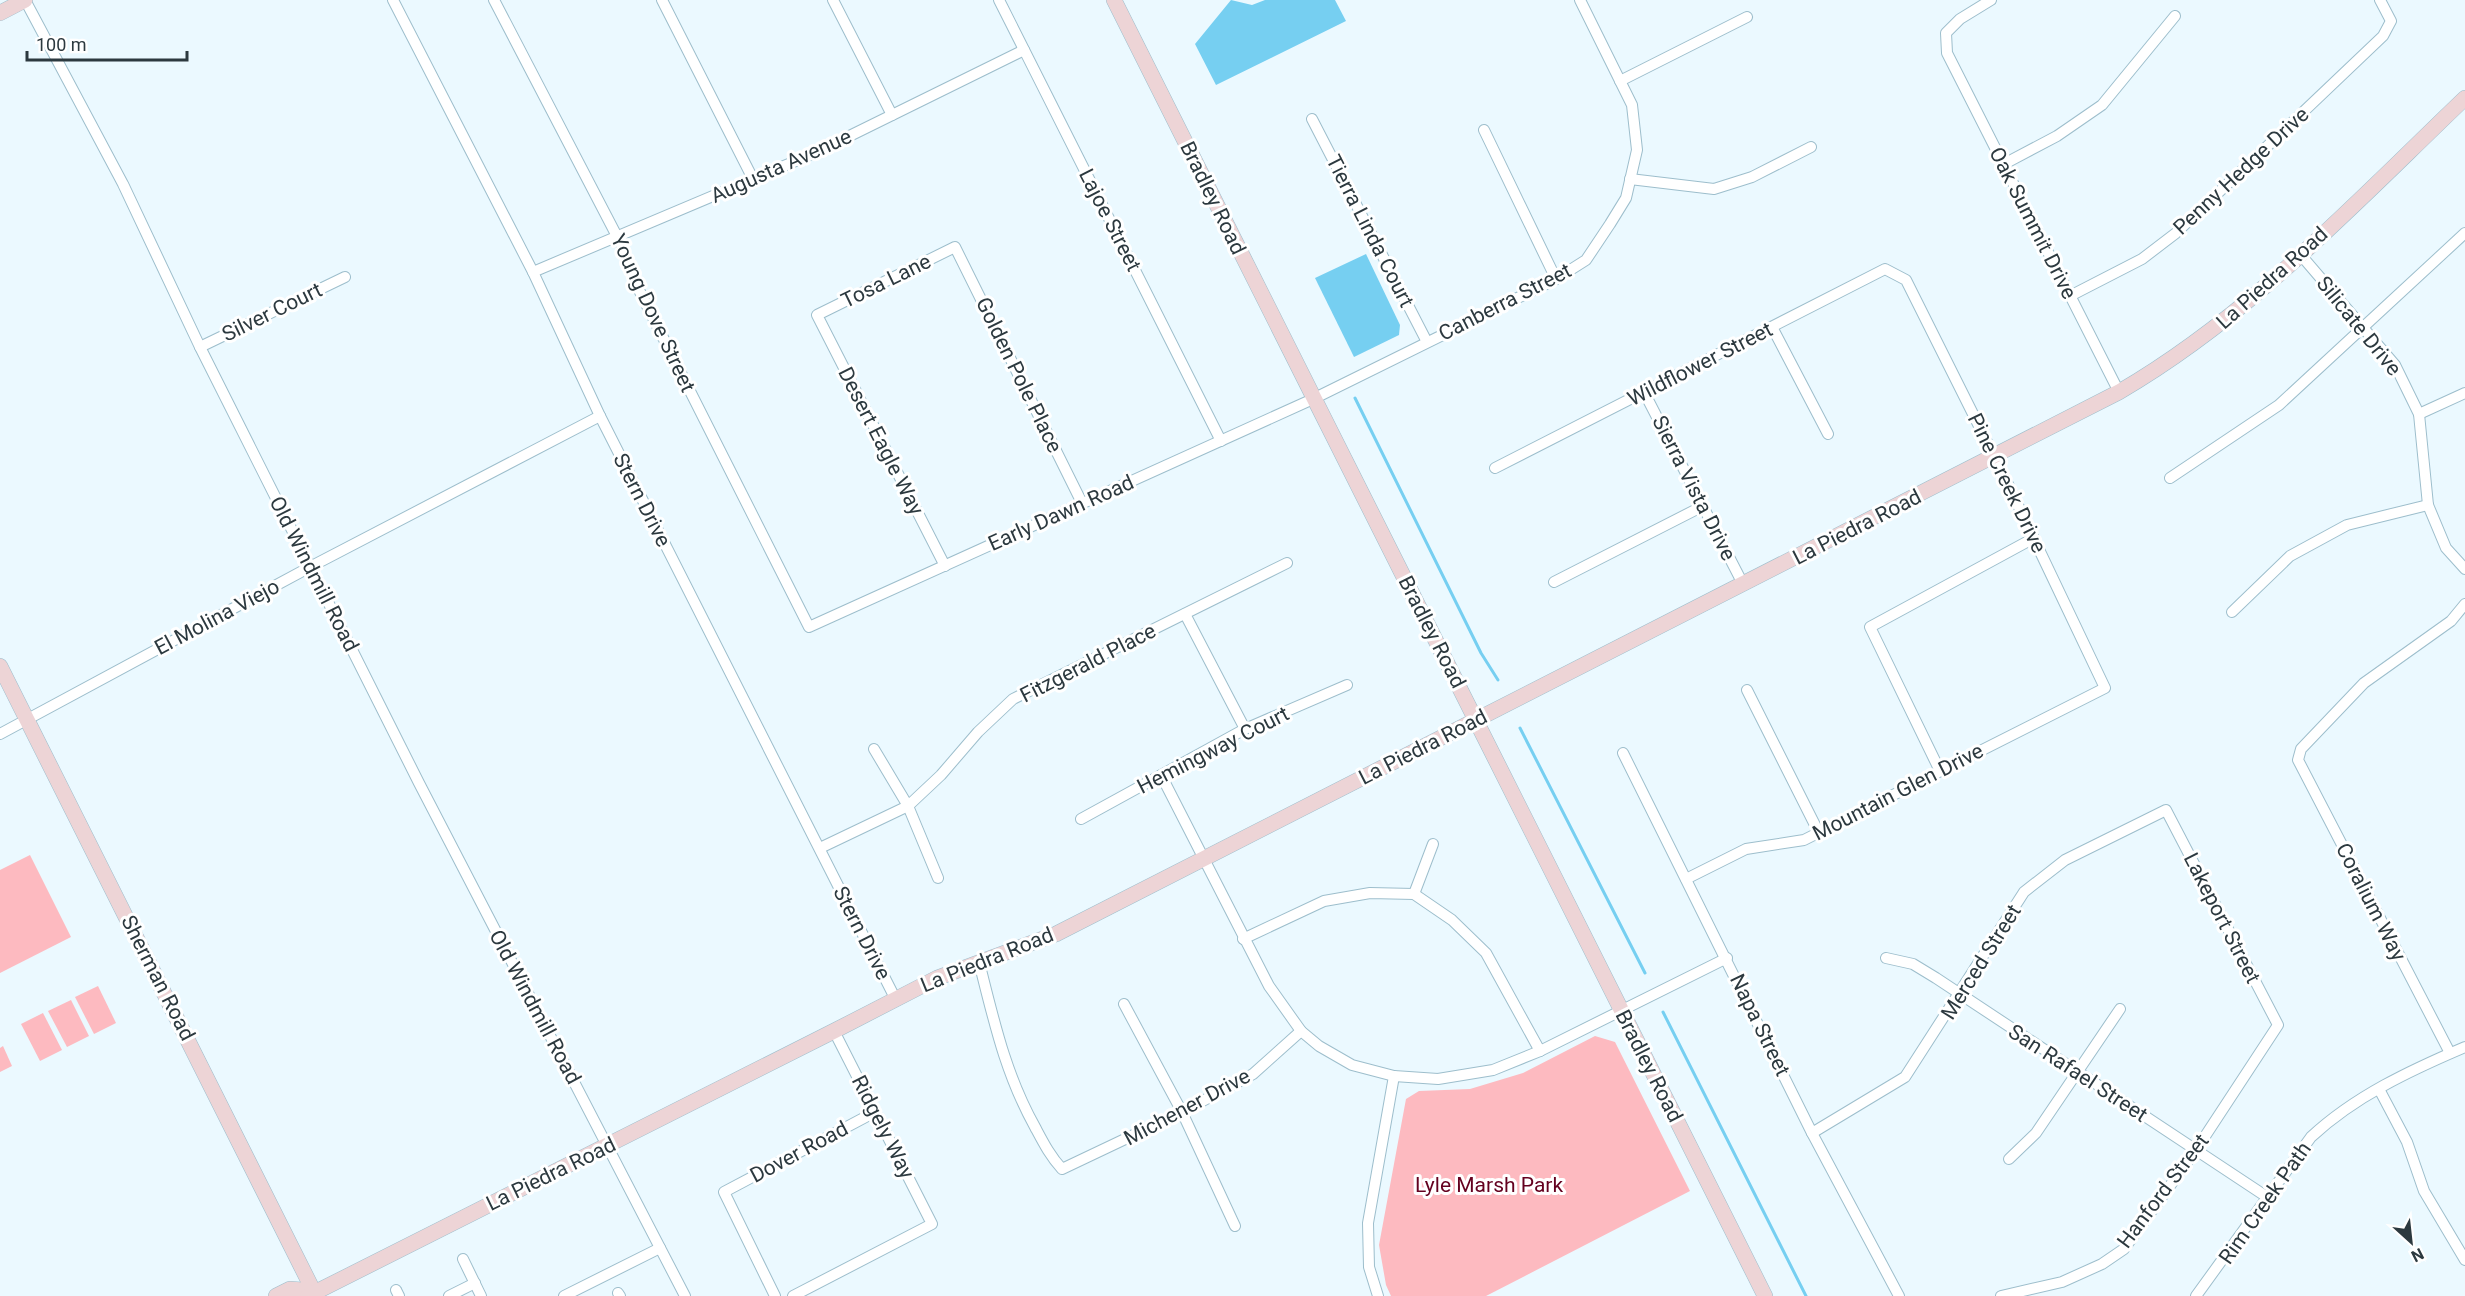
<svg xmlns="http://www.w3.org/2000/svg" width="2465" height="1296" font-family="Roboto,sans-serif">
<style>
.green{fill:#fdbac0}
.water{fill:#76cff1}
.lines{fill:none;stroke-linecap:round;stroke-linejoin:round}
.stream{stroke:#76cff1;stroke-width:3}
.street-casing{stroke:#9dbecc;stroke-width:12}
.secondary-casing{stroke:#9dbecc;stroke-width:16}
.street{stroke:#fff;stroke-width:10}
.secondary{stroke:#edd4d6;stroke-width:15}
.labels{text-anchor:middle;stroke-width:6;stroke-linejoin:round;paint-order:stroke}
.street-label{font-size:21px;fill:#2c393f;stroke:#fff}
.park-label{font-size:21px;fill:#64011f;stroke:#fff}
</style>
<rect width="100%" height="100%" fill="#ebf9ff"/>
<g class="green">
<path d="M30,855L71,937L0,973V870Z"/>
<path d="M98,986L116,1023L94,1034L75,997Z"/>
<path d="M71,1000L89,1036L67,1047L48,1011Z"/>
<path d="M43,1013L62,1050L40,1061L21,1024Z"/>
<path d="M1595,1036L1615,1042L1690,1191L1486,1296H1391L1386,1285L1379,1245L1406,1099L1419,1091L1470,1089L1523,1073Z"/>
<path d="M3,1046L12,1066L0,1072V1048Z"/>
</g>
<g class="water">
<path d="M1231,0L1252,5L1265,0H1335L1346,21L1216,85L1195,44Z"/>
<path d="M1366,254L1400,325L1399,335L1354,357L1315,278Z"/>
</g>
<g class="lines">
<g class="stream">
<path d="M1355,398L1481,653L1498,680"/>
<path d="M1520,728L1645,973"/>
<path d="M1663,1012L1806,1296"/>
</g>
<defs>
<g id="street">
<path d="M25,0L123,184L200,347L419,783L685,1296"/>
<path d="M393,0L533,272L600,416L895,998"/>
<path d="M494,0L621,244L635,282L809,627L1313,399L1556,279L1586,260L1610,224L1626,198L1637,150L1632,105L1580,0"/>
<path d="M662,0L753,179"/>
<path d="M833,0L892,115"/>
<path d="M999,0L1221,441"/>
<path d="M1991,0L1960,19L1946,33L1947,53L2119,392"/>
<path d="M1620,81L1747,17"/>
<path d="M1312,119L1427,342"/>
<path d="M1484,130L1556,279"/>
<path d="M2004,164L2057,136L2102,105L2175,16"/>
<path d="M1630,179L1714,189L1752,177L1811,147"/>
<path d="M2300,254L2395,365L2419,414L2428,505L2446,548L2465,569"/>
<path d="M533,272L817,152L1024,50"/>
<path d="M2070,296L2142,259L2176,233L2383,36L2391,21L2380,0"/>
<path d="M1772,327L1828,434"/>
<path d="M200,347L345,277"/>
<path d="M1644,392L1743,584"/>
<path d="M2419,414L2465,393"/>
<path d="M1495,468L1885,269L1906,280L2005,478L2105,688L1804,840L1746,849L1686,879"/>
<path d="M2170,478L2279,405L2465,233"/>
<path d="M945,566L817,315L955,247L1082,503"/>
<path d="M1554,582L1703,506"/>
<path d="M2232,612L2290,556L2347,525L2428,505"/>
<path d="M1185,614L1245,729"/>
<path d="M1747,690L1819,833"/>
<path d="M0,734L310,567L600,416"/>
<path d="M874,749L908,806L938,878"/>
<path d="M1623,753L1812,1133L1899,1296"/>
<path d="M1940,771L1870,627L2034,538"/>
<path d="M1161,775L1269,986L1301,1031L1319,1046L1352,1065L1394,1076L1438,1079L1493,1070L1540,1051L1727,958"/>
<path d="M1081,819L1245,729L1347,685"/>
<path d="M820,848L908,806L941,775L978,732L1013,699L1287,563"/>
<path d="M1414,894L1433,844"/>
<path d="M1243,939L1324,901L1370,893L1414,894L1452,920L1486,953L1540,1051"/>
<path d="M1886,958L1913,964L1936,978L2267,1197"/>
<path d="M979,962C994,1021 1005,1073 1035,1127C1043,1142 1050,1156 1062,1169L1182,1112L1253,1074L1301,1031"/>
<path d="M1124,1004L1182,1112L1235,1226"/>
<path d="M2450,1053L2298,760L2301,749L2364,683L2451,621L2465,604"/>
<path d="M2379,1089L2407,1142L2424,1191L2465,1260"/>
<path d="M1812,1133L1905,1077L2024,892L2065,860L2166,810L2278,1025L2196,1150L2124,1249L2102,1264L2062,1282L2001,1296"/>
<path d="M2009,1159L2036,1133L2120,1009"/>
<path d="M463,1259L481,1296"/>
<path d="M396,1290L399,1296"/>
<path d="M618,1293L620,1296"/>
<path d="M449,1296L475,1283"/>
<path d="M564,1296L660,1248"/>
<path d="M775,1296L724,1192L875,1112"/>
<path d="M793,1296L932,1224L834,1031"/>
<path d="M1378,1296L1369,1267L1368,1223L1394,1076"/>
<path d="M2196,1296L2311,1137C2355,1096 2411,1070 2465,1047"/>
</g>
<g id="secondary">
<path d="M1114,0L1765,1296"/>
<path d="M0,13L25,0"/>
<path d="M0,666L316,1296"/>
<path d="M276,1296L290,1289L315,1291"/>
<path d="M308,1296L834,1031L937,978L1056,934L2119,392C2250,316 2356,202 2465,98"/>
</g>
</defs>
<use href="#street" class="street-casing"/>
<use href="#secondary" class="secondary-casing"/>
<use href="#street" class="street"/>
<use href="#secondary" class="secondary"/>
</g>
<g class="labels">
<g class="street-label">
<text transform="translate(781 166) rotate(-24)" y="7">Augusta Avenue</text>
<text transform="translate(2241 171) rotate(-43)" y="7">Penny Hedge Drive</text>
<text transform="translate(1213 198) rotate(64)" y="7">Bradley Road</text>
<text transform="translate(1110 220) rotate(63)" y="7">Lajoe Street</text>
<text transform="translate(2033 223) rotate(63)" y="7">Oak Summit Drive</text>
<text transform="translate(1370 231) rotate(63)" y="7">Tierra Linda Court</text>
<text transform="translate(2272 278) rotate(-42)" y="7">La Piedra Road</text>
<text transform="translate(886 281) rotate(-26)" y="7">Tosa Lane</text>
<text transform="translate(1505 302) rotate(-27)" y="7">Canberra Street</text>
<text transform="translate(272 312) rotate(-26)" y="7">Silver Court</text>
<text transform="translate(653 313) rotate(65)" y="7">Young Dove Street</text>
<text transform="translate(2359 326) rotate(51)" y="7">Silicate Drive</text>
<text transform="translate(1700 364) rotate(-27)" y="7">Wildflower Street</text>
<text transform="translate(1019 375) rotate(64)" y="7">Golden Pole Place</text>
<text transform="translate(881 441) rotate(63)" y="7">Desert Eagle Way</text>
<text transform="translate(2007 483) rotate(64)" y="7">Pine Creek Drive</text>
<text transform="translate(1694 488) rotate(63)" y="7">Sierra Vista Drive</text>
<text transform="translate(642 500) rotate(63)" y="7">Stern Drive</text>
<text transform="translate(1061 513) rotate(-24)" y="7">Early Dawn Road</text>
<text transform="translate(1857 527) rotate(-27)" y="7">La Piedra Road</text>
<text transform="translate(314 574) rotate(63)" y="7">Old Windmill Road</text>
<text transform="translate(217 617) rotate(-28)" y="7">El Molina Viejo</text>
<text transform="translate(1432 632) rotate(63)" y="7">Bradley Road</text>
<text transform="translate(1088 663) rotate(-27)" y="7">Fitzgerald Place</text>
<text transform="translate(1423 747) rotate(-27)" y="7">La Piedra Road</text>
<text transform="translate(1213 750) rotate(-27)" y="7">Hemingway Court</text>
<text transform="translate(1898 792) rotate(-27)" y="7">Mountain Glen Drive</text>
<text transform="translate(2371 902) rotate(63)" y="7">Coralium Way</text>
<text transform="translate(2222 918) rotate(63)" y="7">Lakeport Street</text>
<text transform="translate(862 933) rotate(63)" y="7">Stern Drive</text>
<text transform="translate(987 960) rotate(-22)" y="7">La Piedra Road</text>
<text transform="translate(1981 962) rotate(-58)" y="7">Merced Street</text>
<text transform="translate(158 978) rotate(63)" y="7">Sherman Road</text>
<text transform="translate(535 1007) rotate(62)" y="7">Old Windmill Road</text>
<text transform="translate(1760 1025) rotate(64)" y="7">Napa Street</text>
<text transform="translate(1649 1066) rotate(63)" y="7">Bradley Road</text>
<text transform="translate(2078 1073) rotate(33)" y="7">San Rafael Street</text>
<text transform="translate(1187 1107) rotate(-28)" y="7">Michener Drive</text>
<text transform="translate(883 1127) rotate(63)" y="7">Ridgely Way</text>
<text transform="translate(799 1152) rotate(-28)" y="7">Dover Road</text>
<text transform="translate(551 1174) rotate(-26)" y="7">La Piedra Road</text>
<text transform="translate(2163 1191) rotate(-53)" y="7">Hanford Street</text>
<text transform="translate(2265 1203) rotate(-55)" y="7">Rim Creek Path</text>
</g>
<g class="park-label">
<text x="1489" y="1192">Lyle Marsh Park</text>
</g>
</g>
<g transform="translate(2411 1242) rotate(153)" stroke="#ffffff" stroke-width="4.5" paint-order="stroke">
<path d="M0-4.5L10 22L0 15L-10 22Z" fill="#2c393f"/>
<text y="-9" font-size="16" font-weight="bold" text-anchor="middle" fill="#2c393f">N</text>
</g>
<path d="M27 51v9h160v-9" fill="none" stroke="#2c393f" stroke-width="3"/>
<text x="36" y="51" font-size="18" fill="#2c393f" stroke="#ffffff" stroke-width="4.5" paint-order="stroke">100 m</text>
</svg>
